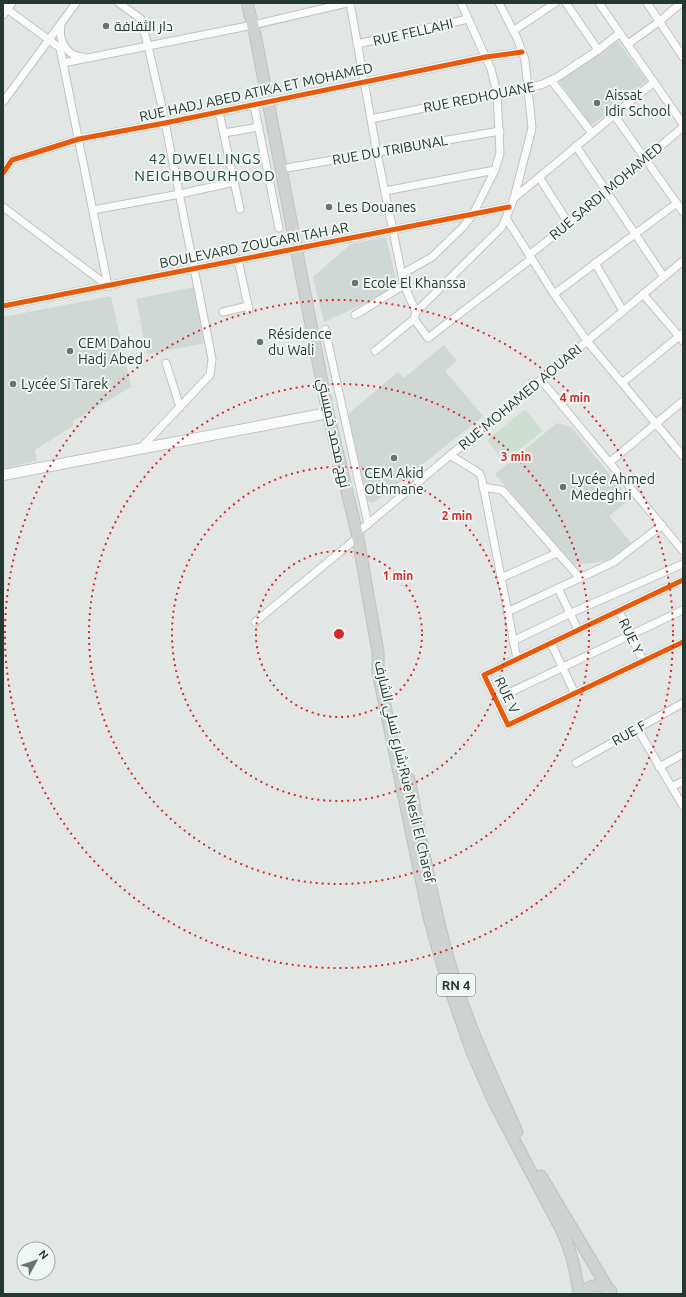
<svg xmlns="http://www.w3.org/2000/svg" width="686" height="1297" font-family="Ubuntu,Cairo,sans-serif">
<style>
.built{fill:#d0d8d5}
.green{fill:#cddfd2}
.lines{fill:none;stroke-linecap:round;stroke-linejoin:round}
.street-casing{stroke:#bfc4c2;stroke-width:9}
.secondary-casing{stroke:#bec5c2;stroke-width:12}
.primary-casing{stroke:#bcc3c1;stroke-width:13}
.street{stroke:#fbfbfb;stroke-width:7}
.secondary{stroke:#fbfbfb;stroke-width:10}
.primary{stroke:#ced3d1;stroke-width:11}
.cycleway-casing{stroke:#f0f6f3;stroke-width:8}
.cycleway{stroke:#e8590c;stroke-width:5}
.ring{fill:none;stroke:#d62828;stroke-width:2;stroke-dasharray:2 4}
.poi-dot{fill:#667570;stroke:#f0f6f3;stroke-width:1.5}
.labels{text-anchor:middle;stroke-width:4;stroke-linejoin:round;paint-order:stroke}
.shield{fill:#f0f6f3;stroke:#60716b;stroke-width:1}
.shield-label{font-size:13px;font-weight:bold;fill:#233831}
.poi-label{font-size:14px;fill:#233831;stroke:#f0f6f3;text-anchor:start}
.street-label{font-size:14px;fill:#233831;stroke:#f0f6f3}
.neighbourhood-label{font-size:15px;letter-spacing:1px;fill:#21473d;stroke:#f0f6f3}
.centre{fill:#d62828;stroke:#f0f6f3;stroke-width:2}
.ring-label{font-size:12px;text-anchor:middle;font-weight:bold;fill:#d62828;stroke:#f0f6f3;stroke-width:4;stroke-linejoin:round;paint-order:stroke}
</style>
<rect width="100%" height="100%" fill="#e2e7e5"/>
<g class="built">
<path d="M617,40L647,81L591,126L558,80Z"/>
<path d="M386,237L398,288L324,322L313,277L351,244Z"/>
<path d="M194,287L206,343L147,354L136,299Z"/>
<path d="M111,296L131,387L73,421V426L35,450L37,461L3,468V317Z"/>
<path d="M444,345L457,361L445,371L483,416L376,501L372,503L367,500L348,414L398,372L404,378Z"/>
<path d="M557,423L571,427L630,499L609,516L632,544L612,559L600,562L572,565L495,474Z"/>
</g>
<path class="green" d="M525,409L543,431L504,462L487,440Z"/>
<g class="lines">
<defs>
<g id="street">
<path d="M119,3L141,19L148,46L162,107L212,359L210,375L139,450"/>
<path d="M350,3L377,153L404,285L416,312L414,319L428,338L531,259"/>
<path d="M566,3L598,50"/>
<path d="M599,3L683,124"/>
<path d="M647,3L683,57"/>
<path d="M3,6L60,48L108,286"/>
<path d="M3,15L12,3"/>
<path d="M61,25C58,40 66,56 83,57"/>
<path d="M513,31L555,3"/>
<path d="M357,44L468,19"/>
<path d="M628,44L660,21L681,3"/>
<path d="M63,63L253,25L347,3"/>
<path d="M551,80L592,133"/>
<path d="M3,102L76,3"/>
<path d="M254,105L279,228"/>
<path d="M219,112L240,209"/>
<path d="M614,115L683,212"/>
<path d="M371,119L497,93L528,88L543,84L556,78L598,50L620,33"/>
<path d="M224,133L259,127"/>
<path d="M576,146L664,277"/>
<path d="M281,169L500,131"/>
<path d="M3,173L12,160L79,139L165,123L486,57L522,52"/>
<path d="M539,177L569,224"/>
<path d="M385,191L495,170"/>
<path d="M514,198L654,82"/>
<path d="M3,207L108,286"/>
<path d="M93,210L180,194L234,182"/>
<path d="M506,218L554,294L587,341L683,456"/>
<path d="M529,255L569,224L683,127"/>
<path d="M238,260L249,310"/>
<path d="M595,263L623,311"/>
<path d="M402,274L432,257L463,227L473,214L495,170L500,153L497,93L491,69L461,3"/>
<path d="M554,294L677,203"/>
<path d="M643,294L683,341"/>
<path d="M3,306L509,207"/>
<path d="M223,312L248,306"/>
<path d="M416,312L502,227L514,198L529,140L532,128L525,60L517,38L499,3"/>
<path d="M355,315L404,285"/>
<path d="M325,329L368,524"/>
<path d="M375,351L414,319"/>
<path d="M166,363L180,407"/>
<path d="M541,380L683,551"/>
<path d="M622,383L683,333"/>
<path d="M450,455L476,471L480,474L482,480L517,659"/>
<path d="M610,462L683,401"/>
<path d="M483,487L501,490L504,492L579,577"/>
<path d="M357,533L683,261"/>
<path d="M501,578L557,553"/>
<path d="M683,580L484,675L508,725L683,642"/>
<path d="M558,588L578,630"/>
<path d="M619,611L643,661"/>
<path d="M507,612L614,562L662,525"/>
<path d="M255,622L357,538"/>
<path d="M513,641L571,613L683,564"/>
<path d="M551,643L575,694"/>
<path d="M496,699L683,610"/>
<path d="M637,728L683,806"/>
<path d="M576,763L683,703"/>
<path d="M659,767L683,754"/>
<path d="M672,787L683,781"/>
</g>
<path id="secondary" d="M3,475L328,413"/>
<g id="primary">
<path d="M247,3L255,34L328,413L357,533L378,652V672L429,917L441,960L456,1006L472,1052L494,1102L562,1231C572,1252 576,1271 579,1294"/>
<path d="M409,779C423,846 434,915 455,981C471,1033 495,1082 517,1132"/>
<path d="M541,1176L609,1290"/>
<path d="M582,1294C589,1284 601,1283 611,1291"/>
</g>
</defs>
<use href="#street" class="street-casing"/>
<use href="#secondary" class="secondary-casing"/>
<use href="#primary" class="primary-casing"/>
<use href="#street" class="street"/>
<use href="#secondary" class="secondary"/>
<use href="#primary" class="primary"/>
<defs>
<g id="cycleway">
<path d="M3,173L12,160L79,139L165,123L486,57L522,52"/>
<path d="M3,306L509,207"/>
<path d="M683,580L484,675L508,725L683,642"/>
</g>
</defs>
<use href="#cycleway" class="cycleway-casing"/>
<use href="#cycleway" class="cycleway"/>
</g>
<g class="ring">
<circle cx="339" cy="634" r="83"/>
<circle cx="339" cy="634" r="167"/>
<circle cx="339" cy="634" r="250"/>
<circle cx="339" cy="634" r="334"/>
</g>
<g class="poi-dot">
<circle cx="106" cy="26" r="4"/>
<circle cx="597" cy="103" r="4"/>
<circle cx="329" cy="207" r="4"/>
<circle cx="355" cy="283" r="4"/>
<circle cx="260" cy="342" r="4"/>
<circle cx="70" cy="351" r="4"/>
<circle cx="13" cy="384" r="4"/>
<circle cx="394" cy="458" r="4"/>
<circle cx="563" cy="487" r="4"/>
</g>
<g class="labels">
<rect class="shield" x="437" y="974" width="38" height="22" rx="3"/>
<g class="shield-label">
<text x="456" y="990">RN 4</text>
</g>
<g class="poi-label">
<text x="114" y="31">دار الثقافة</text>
<text x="605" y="100">Aissat<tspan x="605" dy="16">Idir School</tspan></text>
<text x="337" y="212">Les Douanes</text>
<text x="363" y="288">Ecole El Khanssa</text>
<text x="268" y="339">Résidence<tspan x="268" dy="16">du Wali</tspan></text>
<text x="78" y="348">CEM Dahou<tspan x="78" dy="16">Hadj Abed</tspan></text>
<text x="21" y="389">Lycée Si Tarek</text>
<text x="394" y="478" text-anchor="middle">CEM Akid<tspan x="394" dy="16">Othmane</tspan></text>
<text x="571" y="484">Lycée Ahmed<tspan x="571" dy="16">Medeghri</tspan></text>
</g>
<g class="street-label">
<text transform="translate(413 32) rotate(-13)" y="5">RUE FELLAHI</text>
<text transform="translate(256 92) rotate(-12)" y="5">RUE HADJ ABED ATIKA ET MOHAMED</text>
<text transform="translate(479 97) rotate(-11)" y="5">RUE REDHOUANE</text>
<text transform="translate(390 150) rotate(-10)" y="5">RUE DU TRIBUNAL</text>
<text transform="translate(606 191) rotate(-40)" y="5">RUE SARDI MOHAMED</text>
<text transform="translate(254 245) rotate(-11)" y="5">BOULEVARD ZOUGARI TAH AR</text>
<text transform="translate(520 397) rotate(-40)" y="5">RUE MOHAMED AOUARI</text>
<text transform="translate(334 433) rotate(78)" y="5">نهج محمد خميستي</text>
<text transform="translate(631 636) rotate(64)" y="5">RUE Y</text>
<text transform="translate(507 695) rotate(64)" y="5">RUE V</text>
<text transform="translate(629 733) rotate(-29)" y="5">RUE F</text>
<text transform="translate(405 772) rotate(77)" y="5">شارع نسلي الشارف;Rue Nesli El Charef</text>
</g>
<g class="neighbourhood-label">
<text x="205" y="164">42 DWELLINGS<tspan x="205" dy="17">NEIGHBOURHOOD</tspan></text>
</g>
</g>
<circle cx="339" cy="634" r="6" class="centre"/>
<g class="ring-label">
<text x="575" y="402">4 min</text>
<text x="516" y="461">3 min</text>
<text x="457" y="520">2 min</text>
<text x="398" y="580">1 min</text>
</g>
<rect width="686" height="1297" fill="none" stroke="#233831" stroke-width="8"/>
<g transform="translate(36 1261) rotate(50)"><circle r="19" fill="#f0f6f3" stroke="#9eaaa5"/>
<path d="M0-3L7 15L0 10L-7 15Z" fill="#667570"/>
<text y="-6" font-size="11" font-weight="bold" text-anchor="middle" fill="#233831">N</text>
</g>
</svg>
